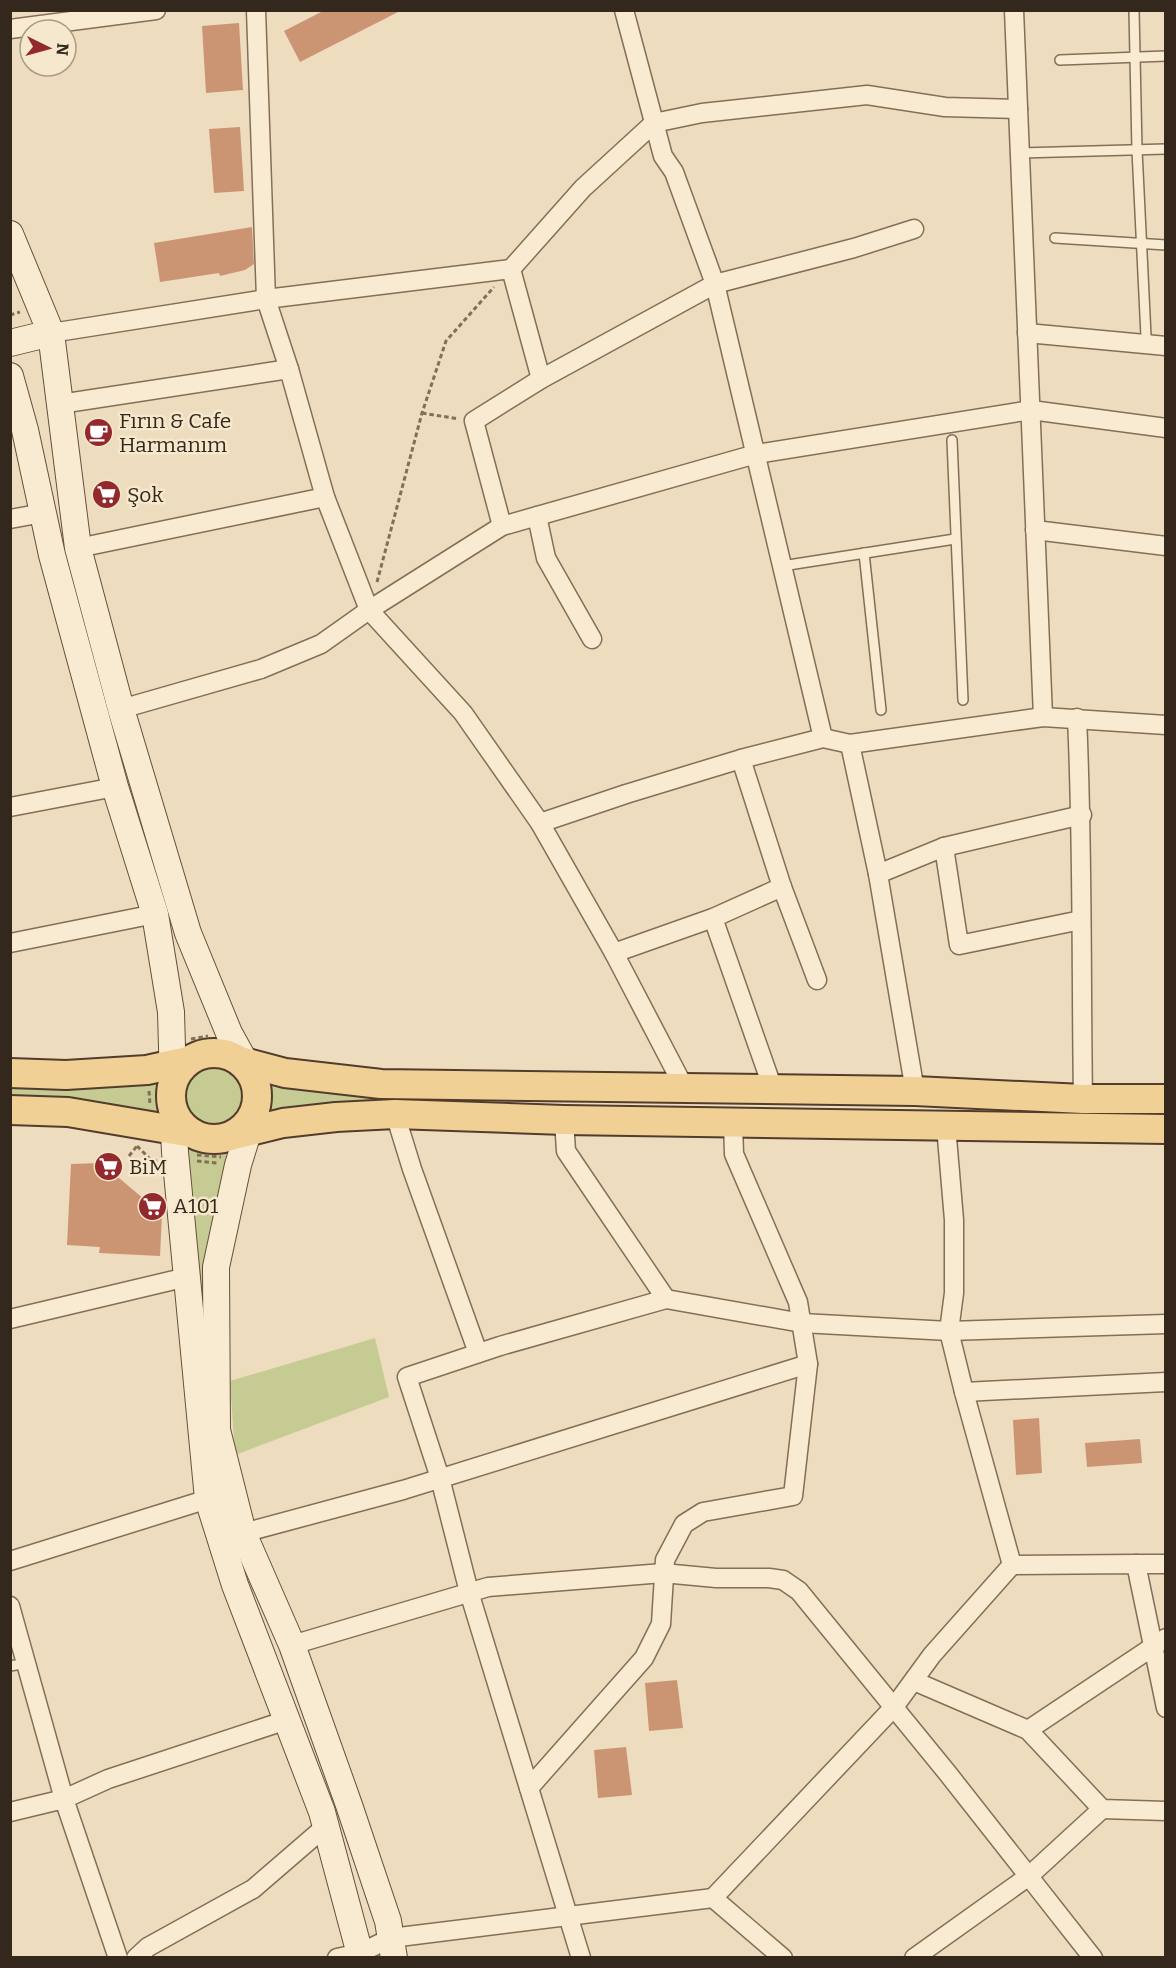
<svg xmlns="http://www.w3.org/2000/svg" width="1176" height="1968" font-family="Bitter,serif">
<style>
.green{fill:#c6ca93}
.building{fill:#cb9574}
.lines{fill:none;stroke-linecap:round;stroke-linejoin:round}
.lane-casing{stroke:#856e57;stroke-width:12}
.street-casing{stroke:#856e57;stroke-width:21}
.secondary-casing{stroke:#664f3b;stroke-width:28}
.primary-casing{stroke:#523c2c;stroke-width:32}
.path{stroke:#856e57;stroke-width:3;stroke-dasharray:4.5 3;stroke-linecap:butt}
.lane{stroke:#f8ebd1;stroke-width:9}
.street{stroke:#f8ebd1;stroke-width:18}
.secondary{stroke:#f8ebd1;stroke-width:26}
.primary{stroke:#f1d095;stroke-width:28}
.labels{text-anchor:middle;stroke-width:5;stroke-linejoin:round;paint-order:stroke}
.poi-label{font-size:21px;fill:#34271c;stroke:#f5e8cd;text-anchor:start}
</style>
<rect width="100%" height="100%" fill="#edddbe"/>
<g class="green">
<circle cx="215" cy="1095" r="29"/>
<path d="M161,1077L158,1096L160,1116L11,1100V1084Z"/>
<path d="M266,1079L417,1093V1100H377L265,1116L270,1098Z"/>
<path d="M184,1148L230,1153L225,1163L204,1276L209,1428Z"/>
<path d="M375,1338L389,1397L235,1455L230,1381Z"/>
</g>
<g class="building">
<path d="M325,10H402L300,62L284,31Z"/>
<path d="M239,23L243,90L206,93L202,26Z"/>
<path d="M240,127L244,191L214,193L209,129Z"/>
<path d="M252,227L254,264L245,270L220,276L219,273L160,282L154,243Z"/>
<path d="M101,1163L162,1214L160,1256L99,1253L100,1247L67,1245L71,1164Z"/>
<path d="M1039,1418L1042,1473L1016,1475L1013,1420Z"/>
<path d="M1140,1439L1142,1463L1087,1467L1085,1443Z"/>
<path d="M677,1680L683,1728L649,1731L645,1683Z"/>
<path d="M626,1747L632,1795L598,1798L594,1750Z"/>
</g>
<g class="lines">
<defs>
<g id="lane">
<path d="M1134,10L1137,150L1146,336"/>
<path d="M1060,60L1166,56"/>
<path d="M1020,153L1166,149"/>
<path d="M1055,238L1166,245"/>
<path d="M952,440L963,700"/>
<path d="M864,553L881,710"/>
<path d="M782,566L955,539"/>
<path d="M10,1666L28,1663"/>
</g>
<g id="street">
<path d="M256,10L266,299L289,369L325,497L369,610L463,713L540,823L614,953L685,1089"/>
<path d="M624,10L663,156L674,172L715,284L823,738"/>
<path d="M1014,10L1043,717"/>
<path d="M10,29L156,10"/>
<path d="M511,269L583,188L654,123L702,113L867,95L945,107L1018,109"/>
<path d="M51,333L266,299L511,269L541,379"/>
<path d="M1027,333L1166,346"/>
<path d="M60,404L289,369"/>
<path d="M537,516L546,558L592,639"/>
<path d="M10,519L43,513"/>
<path d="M502,526L474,421L541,379L715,284L854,248L914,229"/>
<path d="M1035,530L1166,546"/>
<path d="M78,548L325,497"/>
<path d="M121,709L261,669L321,644L369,610L502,526L756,454L1031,410L1166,428"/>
<path d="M1077,718C1083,845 1081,972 1083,1099"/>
<path d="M850,744L878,874L915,1091"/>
<path d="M741,759L782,887L817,980"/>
<path d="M10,807L115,787"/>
<path d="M540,823L626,794L741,759L823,738L850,744L1043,717L1166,725"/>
<path d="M944,847L959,945L1081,920"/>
<path d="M878,874L944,847L1082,815"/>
<path d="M713,918L773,1089"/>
<path d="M10,943L155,914"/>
<path d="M614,953L713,918L782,887"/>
<path d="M395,1114L412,1169L478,1353"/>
<path d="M564,1120L566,1151L666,1299L500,1346L407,1377L440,1478L469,1592L581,1958"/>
<path d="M946,1126L954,1220V1293L949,1331L964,1392L1012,1565L1136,1564L1166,1708"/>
<path d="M666,1299L802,1323L949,1331L1166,1324"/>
<path d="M10,1319L187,1277"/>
<path d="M964,1392L1166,1382"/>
<path d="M243,1533L403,1490L808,1364"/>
<path d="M10,1561L208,1499"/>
<path d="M1136,1564H1166"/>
<path d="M10,1606L64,1799L118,1958"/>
<path d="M292,1645L488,1587L663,1573L716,1578H769L783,1580L799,1591L949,1775L1093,1958"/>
<path d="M914,1681L1028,1730L1102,1809L1166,1811"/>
<path d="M1028,1730L1166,1638"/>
<path d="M529,1788L644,1658L661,1624L665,1560L684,1524L703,1512L793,1496L808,1364L798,1302L734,1154L733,1123"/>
<path d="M10,1812L64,1799L108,1779L287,1720"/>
<path d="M713,1898L894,1707L932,1655L1012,1565"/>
<path d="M136,1958L148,1947L253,1889L326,1826"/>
<path d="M337,1958L360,1953L391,1938L713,1898L783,1958"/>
<path d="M914,1958L1029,1876L1102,1809"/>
</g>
<g id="secondary">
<path d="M10,234L51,333L78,548L121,709L188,933L229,1033L250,1071"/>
<path d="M10,343L51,333"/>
<path d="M10,376L25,430L52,555L115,787L155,914L171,1012L173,1083"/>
<path d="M173,1111L175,1152L208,1499L235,1585L322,1812L361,1958"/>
<path d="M254,1113L238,1165L216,1267L217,1430L243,1533L292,1645L349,1805L388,1921L394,1958"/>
</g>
<g id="primary">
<circle cx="214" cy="1096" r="43"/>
<path d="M240,1061L285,1073L381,1084L915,1091L1083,1099H1166"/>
<path d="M10,1073L66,1075L147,1070L188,1061"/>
<path d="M10,1110L68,1112L192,1133"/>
<path d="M234,1135L283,1123L336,1117L395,1114L564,1120L1166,1129"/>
</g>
</defs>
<use href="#lane" class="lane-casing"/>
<use href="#street" class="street-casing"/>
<use href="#secondary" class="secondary-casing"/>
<use href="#primary" class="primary-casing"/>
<g class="path">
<path d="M10,315L20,312"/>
<path d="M422,413L459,419"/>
<path d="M377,582L422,413L446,341L494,287"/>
<path d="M191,1039L208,1036"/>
<path d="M149,1091L150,1105"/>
<path d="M137,1146L153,1162L157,1160"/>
<path d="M197,1155L221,1157"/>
<path d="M129,1156L137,1146"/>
<path d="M197,1161L217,1163"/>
<path d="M150,1173L158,1168"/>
</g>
<use href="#lane" class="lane"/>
<use href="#street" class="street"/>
<use href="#secondary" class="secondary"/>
<use href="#primary" class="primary"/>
</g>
<defs>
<symbol id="cafe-disc" viewBox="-11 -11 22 22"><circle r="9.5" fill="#93282d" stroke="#f5e8cd"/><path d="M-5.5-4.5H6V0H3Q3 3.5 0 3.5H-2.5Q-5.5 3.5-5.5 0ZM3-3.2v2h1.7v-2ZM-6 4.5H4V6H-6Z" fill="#fff"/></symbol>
<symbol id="supermarket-disc" viewBox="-11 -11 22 22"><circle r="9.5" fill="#93282d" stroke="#f5e8cd"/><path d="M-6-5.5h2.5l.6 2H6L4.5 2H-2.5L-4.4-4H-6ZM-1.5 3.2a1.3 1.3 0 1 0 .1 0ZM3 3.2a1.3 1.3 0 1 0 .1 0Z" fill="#fff"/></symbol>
</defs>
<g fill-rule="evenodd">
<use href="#cafe-disc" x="82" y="416" width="33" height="33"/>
<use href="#supermarket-disc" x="90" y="478" width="33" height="33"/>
<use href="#supermarket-disc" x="92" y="1150" width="33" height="33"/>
<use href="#supermarket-disc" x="136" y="1190" width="33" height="33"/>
</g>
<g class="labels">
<g class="poi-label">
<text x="119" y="428">Fırın &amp; Cafe<tspan x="119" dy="24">Harmanım</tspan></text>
<text x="127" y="502">Şok</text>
<text x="129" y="1174">BiM</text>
<text x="173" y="1213">A101</text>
</g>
</g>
<rect width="1176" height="1968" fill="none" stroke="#34271c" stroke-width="24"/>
<g transform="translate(48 48) rotate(95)"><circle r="28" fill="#f5e8cd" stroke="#a89b86" stroke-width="1.5"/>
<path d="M0-4.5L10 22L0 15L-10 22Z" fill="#93282d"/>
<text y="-9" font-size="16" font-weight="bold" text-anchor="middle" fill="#34271c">N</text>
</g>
</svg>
